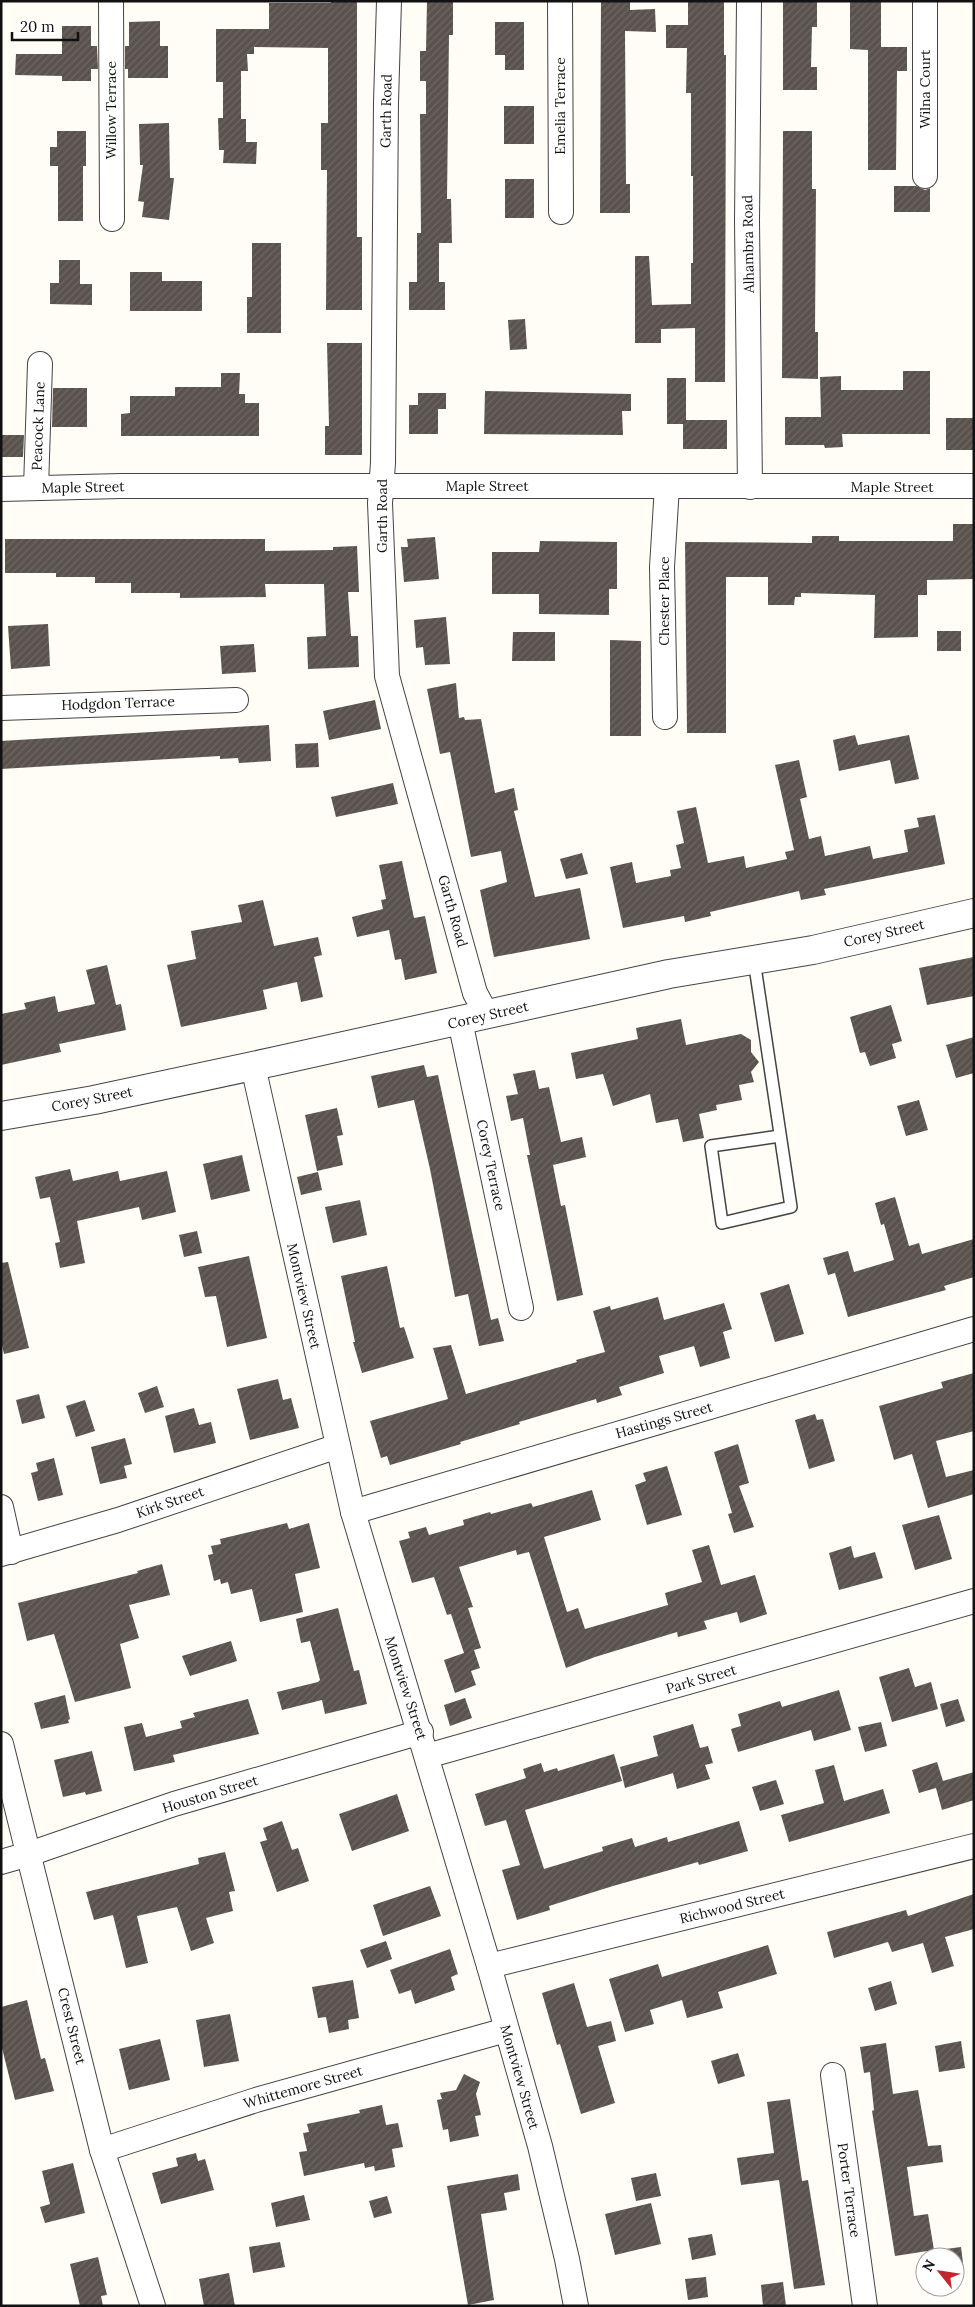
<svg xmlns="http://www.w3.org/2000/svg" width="975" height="2307" font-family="Lora,serif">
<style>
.building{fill:url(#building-hatch)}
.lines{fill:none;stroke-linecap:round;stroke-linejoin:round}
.service-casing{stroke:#444;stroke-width:14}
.minor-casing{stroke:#444;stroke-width:26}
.tertiary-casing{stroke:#444;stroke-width:30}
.service{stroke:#fff;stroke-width:11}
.minor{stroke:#fff;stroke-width:24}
.tertiary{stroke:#fff;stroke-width:28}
.labels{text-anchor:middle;stroke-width:5;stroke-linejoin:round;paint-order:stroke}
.street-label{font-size:14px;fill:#111;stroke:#fff}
</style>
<defs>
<pattern id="building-hatch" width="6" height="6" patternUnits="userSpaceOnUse" patternTransform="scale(1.25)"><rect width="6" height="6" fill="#5a524d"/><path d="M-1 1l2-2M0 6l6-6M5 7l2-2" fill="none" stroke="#6d6662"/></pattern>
</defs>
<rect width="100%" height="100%" fill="#fffdf5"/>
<g class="building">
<path d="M331,1H357V237H362V310H326L327,170H321V123H328V48L254,47V54H247L248,71H241V119H246V142H257L256,164L223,163L224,150H219L218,118H223V82H216V29H269V3H331Z"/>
<path d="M427,1H453V35H449L447,199H451L452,243H439V282H445V310H409V282H417V233H421L420,114H426V81H420V51H426Z"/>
<path d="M601,1H630V10L655,9L656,32L625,31L626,184H630V213H600Z"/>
<path d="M688,1H724V55H726L725,382H695V328L661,329V343H635V256H649L652,305L691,304V263H693V176H691V93H686L687,48H666V25H688Z"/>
<path d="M783,1H817V27H812L811,67H817V90H783Z"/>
<path d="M850,1H881V47H907V71H897L896,170H868V50L850,49Z"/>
<path d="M160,21V46H168V78H128V69H125V46H129V22Z"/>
<path d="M495,22H524V70H505V55H495Z"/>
<path d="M62,26H91V46H97L98,69H91V81H62V76L15,75L16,54H62Z"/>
<rect x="504" y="106" width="30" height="38"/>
<path d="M169,123L170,178H174L169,220L142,217L144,202L138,201L143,165H140L139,124Z"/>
<path d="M57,131H86V166H83V221H58V166H50V147H57Z"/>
<path d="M783,131H812V189H816L815,332H818V379L782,378Z"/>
<rect x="505" y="179" width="29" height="39"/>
<path d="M894,186H916L925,190L930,188V212H894Z"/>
<path d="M252,243H281V333H247V297H252Z"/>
<path d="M59,260H80V284H92V305L50,304V283H59Z"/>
<path d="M130,272H162V281H202V311H130Z"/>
<path d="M525,319L527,349L510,350L508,320Z"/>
<path d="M327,343H362V455H325V426H329Z"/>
<path d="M903,371H930V434H842L843,447L825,448L824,445H785V417H821L820,377L841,376V390H903Z"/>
<path d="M221,373H240L239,394H245V403H259V436H121V414L130,413V396H175V387H221Z"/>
<path d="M667,378H686V420H727V449H683V424H667Z"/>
<path d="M53,388H87V427H52Z"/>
<path d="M485,391L631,394V411H622L623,435L484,434Z"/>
<path d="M418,393H446V409H438V434H409V405H418Z"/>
<rect x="946" y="418" width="27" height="32"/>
<path d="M1,435H24L23,457H1Z"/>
<path d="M953,524H974V579L927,580V595H918V637L874,638L875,595L801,593V597H795L794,605H768V577H726V733H687L685,542L812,543V536H839V541H953Z"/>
<path d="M435,537L439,579L404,582L401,547H408L407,539Z"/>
<path d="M5,539H265V551L333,550V547L357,546L359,592H348L351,636H358L359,667L308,669L307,637L326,636L324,584H265L266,597L180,598V593H131V583H95V577H56V573H5Z"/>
<path d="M540,541L617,542V589H609V615L539,614V594H492V552H539Z"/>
<path d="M446,617L450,664L425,665L423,647L416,648L414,620Z"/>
<path d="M48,624L50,666L11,669L8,626Z"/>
<rect x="937" y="631" width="24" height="20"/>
<path d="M513,632H555V661H512Z"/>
<path d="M610,640L641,641V736H610Z"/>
<path d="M254,644L256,672L222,674L220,646Z"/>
<path d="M456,683L459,718L464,717L465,720L481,719L495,793L514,788L518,810L514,811L535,897L580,888L590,939L494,957L480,890L507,882L501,851L471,857L450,752L440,754L427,689Z"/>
<path d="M375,700L381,729L329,740L323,711Z"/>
<path d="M269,725L271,761L239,763L238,758L220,759V756L1,769V741Z"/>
<path d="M855,735L858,745L909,735L919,779L895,784L890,760L839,771L833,740Z"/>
<path d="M318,743L319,767L296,768L295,744Z"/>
<path d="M799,760L807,797L800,799L809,839L821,836L825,856L870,846L873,859L908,852L904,830L919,827L917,818L935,815L945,864L824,889L826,895L801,900L799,891L710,912L711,916L685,922L684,916L623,928L610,867L632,862L636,883L671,876L670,870L681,868L676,845L684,843L677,811L696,807L708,863L744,856L746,868L787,859L785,852L794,850L775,765Z"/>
<path d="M393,783L398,804L336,817L331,797Z"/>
<path d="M582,853L588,874L566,879L560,859Z"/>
<path d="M402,861L414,918L425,916L437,973L405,980L401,959L395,960L389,930L357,937L352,917L383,909L381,900L386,899L379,865Z"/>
<path d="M263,900L274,946L318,937L322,955L314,957L323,997L301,1002L297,982L263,990L267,1009L181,1027L167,965L196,959L191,931L242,922L238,905Z"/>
<path d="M974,957V996L927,1005L919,968Z"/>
<path d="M107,965L116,1005L121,1004L126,1030L59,1044L61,1052L1,1065V1014L26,1009L24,1003L55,996L58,1012L95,1004L86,970Z"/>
<path d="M891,1005L902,1041L892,1044L896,1058L870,1066L865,1052L860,1053L850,1017Z"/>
<path d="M681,1019L686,1045L741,1034L751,1040V1052L759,1062L751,1072L754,1082L739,1085L742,1100L716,1105L717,1110L699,1114L704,1138L683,1142L678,1119L656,1123L650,1094L613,1106L603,1074L576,1079L571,1053L638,1039L636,1028Z"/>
<path d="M974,1037V1073L956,1078L946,1045Z"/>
<path d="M424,1065L427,1077L438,1075L491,1320L498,1318L504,1341L479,1346L468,1294L455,1297L430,1169L414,1100L378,1108L371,1076Z"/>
<path d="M535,1070L539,1089L549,1087L561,1142L582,1137L586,1157L553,1165L561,1206L565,1205L583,1295L557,1301L527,1155H530L523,1118L511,1121L506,1096L518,1094L513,1074Z"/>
<path d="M919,1100L928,1130L906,1136L897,1106Z"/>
<path d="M337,1108L343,1135L337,1136L343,1165L317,1171L305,1115Z"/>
<path d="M242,1155L250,1191L211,1200L203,1164Z"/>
<path d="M70,1169L73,1181L118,1171L120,1181L167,1171L176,1212L142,1220L139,1207L77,1221L85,1263L60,1268L55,1243L60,1242L50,1197L40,1199L35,1177Z"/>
<path d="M318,1172L322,1190L301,1195L297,1177Z"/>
<path d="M895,1197L909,1246L919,1243L922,1254L974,1239V1277L944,1286L946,1290L848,1317L835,1273L828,1275L823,1258L848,1251L854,1272L894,1260L884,1224L881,1225L875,1203Z"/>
<path d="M360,1200L367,1235L333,1243L325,1207Z"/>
<path d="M197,1231L202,1253L184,1257L179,1235Z"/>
<path d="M249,1256L267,1338L227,1347L216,1296L205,1297L198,1267Z"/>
<path d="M8,1262L29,1348L4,1354L1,1341V1263Z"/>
<path d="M387,1266L400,1328L404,1327L414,1358L362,1373L353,1342H355L341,1276Z"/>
<path d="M789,1284L804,1334L775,1342L760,1293Z"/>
<path d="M658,1297L664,1320L724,1303L732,1329L723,1332L730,1358L700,1367L694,1346L659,1356L664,1373L619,1387L622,1395L597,1403L596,1399L519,1422L520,1424L460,1442L461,1444L390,1465L387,1456L381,1458L370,1421L448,1399L433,1348L451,1345L466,1394L577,1362L576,1360L605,1352L593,1311L610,1306L611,1310Z"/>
<path d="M974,1373V1431L936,1441L946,1477L974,1470V1494L928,1508L912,1454L894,1460L879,1406L943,1388L941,1382Z"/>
<path d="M278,1379L283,1400L291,1398L299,1428L250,1440L237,1389Z"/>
<path d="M157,1386L164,1407L145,1413L138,1393Z"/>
<path d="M39,1394L45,1418L22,1424L16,1400Z"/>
<path d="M85,1400L95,1431L76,1437L66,1406Z"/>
<path d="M194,1408L199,1425L211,1422L216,1443L174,1453L165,1416Z"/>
<path d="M815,1414L817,1420L823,1419L835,1461L809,1469L795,1420Z"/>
<path d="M125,1438L132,1464L124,1466L127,1478L100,1484L91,1447Z"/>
<path d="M738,1444L749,1483L739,1486L754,1527L734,1533L728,1514L732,1513L714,1452Z"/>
<path d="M54,1458L63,1495L38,1501L31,1473L38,1471L36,1463Z"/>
<path d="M667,1466L682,1515L647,1525L635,1485L646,1481L643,1473Z"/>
<path d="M592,1490L601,1520L544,1537L567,1612L578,1608L585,1629L668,1605L665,1593L702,1582L692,1550L709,1545L721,1585L755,1575L767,1614L740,1623L737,1612L704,1621L707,1629L678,1637L677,1632L595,1657L566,1668L529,1552L517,1555L516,1550L459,1567L473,1607L468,1608L481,1648L474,1650L480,1668L471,1671L476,1685L455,1693L444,1660L464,1653L451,1614L447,1615L434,1577L412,1583L399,1541L410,1538L408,1532L426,1527L429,1535L464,1525L463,1520L490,1512L491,1514L531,1503L533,1507Z"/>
<path d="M939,1515L952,1559L915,1570L902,1525Z"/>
<path d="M287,1523L289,1529L309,1523L320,1568L295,1574L303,1612L260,1622L252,1589L231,1594L228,1582L221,1584L220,1579L214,1581L208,1555L213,1554L211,1546L221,1544L220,1539Z"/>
<path d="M851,1546L854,1558L875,1552L883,1578L839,1590L829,1553Z"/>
<path d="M162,1564L170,1595L129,1605L139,1638L120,1644L131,1688L75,1702L54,1634L27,1641L18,1603L138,1573L137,1571Z"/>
<path d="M338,1608L354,1671L359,1670L367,1704L325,1714L322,1700L282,1710L277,1692L318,1682L320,1680L310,1641L301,1643L296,1619Z"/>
<path d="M231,1641L237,1661L190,1676L182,1656Z"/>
<path d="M909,1668L915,1687L931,1682L938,1709L892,1722L879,1677Z"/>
<path d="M839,1690L851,1730L814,1741L811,1730L738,1752L731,1729L741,1726L738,1714L780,1701L782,1707Z"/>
<path d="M65,1695L70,1719L68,1720L69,1723L41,1729L34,1703Z"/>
<path d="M465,1698L472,1718L450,1726L444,1705Z"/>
<path d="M248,1699L259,1734L173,1755L175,1762L134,1771L124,1727L142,1723L146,1737L182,1728L180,1721L195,1717L193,1713Z"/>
<path d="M958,1699L965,1721L946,1727L940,1704Z"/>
<path d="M881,1722L887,1746L865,1752L858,1727Z"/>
<path d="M693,1724L700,1748L708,1746L713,1763L705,1765L710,1779L677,1789L673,1773L625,1788L620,1767L658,1756L653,1736Z"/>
<path d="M92,1751L102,1791L86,1795L85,1792L63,1797L54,1760Z"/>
<path d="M614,1754L622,1781L525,1810L544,1869L603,1851L602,1847L632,1838L635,1847L667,1837L668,1842L739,1821L748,1851L699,1865L698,1862L613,1886L549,1906L550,1910L517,1920L502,1870L520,1865L506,1820L485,1826L475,1794L526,1778L523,1769L541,1763L544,1772L557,1768L558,1771Z"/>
<path d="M937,1762L943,1781L974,1772V1800L942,1810L936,1788L919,1793L912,1770Z"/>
<path d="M834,1765L844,1801L883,1789L890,1813L789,1842L781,1815L824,1803L815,1770Z"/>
<path d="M776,1780L784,1804L760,1811L752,1787Z"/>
<path d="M397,1794L409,1831L352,1851L339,1814Z"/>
<path d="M282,1821L292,1850L298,1848L309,1881L277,1892L260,1842L267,1840L263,1828Z"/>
<path d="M225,1852L235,1891L229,1892L233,1911L206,1918L214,1943L191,1951L177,1907L137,1916L148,1963L126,1968L113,1915L94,1920L86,1892L199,1864L198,1858Z"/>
<path d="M430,1886L441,1916L383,1936L373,1905Z"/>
<path d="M974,1894V1929L945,1937L954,1966L932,1973L923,1943L892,1952L888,1942L834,1958L827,1932L906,1910L908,1916Z"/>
<path d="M386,1941L392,1959L367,1968L360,1950Z"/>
<path d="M768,1945L777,1974L718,1992L723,2008L687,2018L682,2000L650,2010L654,2024L625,2032L609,1979L658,1964L662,1977Z"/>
<path d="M450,1949L458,1974L451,1977L455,1990L415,2004L411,1990L399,1994L390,1970Z"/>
<path d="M353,1980L359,2018L348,2020L349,2029L329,2033L326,2017L318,2018L312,1987Z"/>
<path d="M891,1981L897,2004L875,2011L868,1988Z"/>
<path d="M574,1983L587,2027L611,2021L616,2041L598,2046L615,2103L581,2114L560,2044L557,2045L542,1993Z"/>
<path d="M27,2000L41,2059L45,2058L54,2091L15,2100L1,2044V2007Z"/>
<path d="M230,2014L239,2061L204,2067L196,2020Z"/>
<path d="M160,2039L170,2080L129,2090L119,2049Z"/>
<path d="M961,2041L965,2068L939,2072L935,2046Z"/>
<path d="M886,2043L893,2094L918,2090L928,2146L941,2145L943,2162L907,2167L914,2216L928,2214L934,2250L895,2256L872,2111L874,2110L870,2072L864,2073L860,2047Z"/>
<path d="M738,2053L745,2076L718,2084L711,2061Z"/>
<path d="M464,2074L480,2082L476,2094L481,2115L475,2116L479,2136L450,2142L448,2129L443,2130L437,2100L442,2099L440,2093L456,2090Z"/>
<path d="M790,2099L802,2181L808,2180L825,2285L794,2289L779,2180L741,2185L737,2158L774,2153L767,2102Z"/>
<path d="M382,2105L386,2125L398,2123L403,2147L392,2149L395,2167L375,2171L374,2166L365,2168L364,2163L304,2176L299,2152L307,2151L303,2133L309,2132L307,2124L360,2113L359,2110Z"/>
<path d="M196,2153L198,2161L205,2159L214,2190L161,2204L152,2173L178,2166L176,2158Z"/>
<path d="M73,2163L85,2213L45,2223L40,2207L50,2204L42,2171Z"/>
<path d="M656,2173L661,2196L636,2201L631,2178Z"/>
<path d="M518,2174L520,2190L504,2193L507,2210L481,2214L494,2300L468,2305L447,2186Z"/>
<path d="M304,2195L310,2220L276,2227L271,2203Z"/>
<path d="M387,2196L392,2213L374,2218L369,2201Z"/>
<path d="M651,2203L661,2244L615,2255L605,2214Z"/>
<path d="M712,2234L716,2255L692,2260L688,2238Z"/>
<path d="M280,2242L285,2267L253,2273L249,2247Z"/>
<path d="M961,2247L964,2271L955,2272V2257H939L938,2250Z"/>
<path d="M98,2257L107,2295L101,2296L103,2306H80L70,2264Z"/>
<path d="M229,2273L235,2306H204L199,2279Z"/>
<path d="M706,2277L708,2297L688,2300L685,2279Z"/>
<path d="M783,2282L786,2306H763L761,2285Z"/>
</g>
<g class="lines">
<defs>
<path id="service" d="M754,960L791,1207L722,1223L711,1146L780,1136"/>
<g id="minor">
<path d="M111,1L112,219"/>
<path d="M389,1L386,102L383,463L380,503L387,676L475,993L487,1015"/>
<path d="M560,1L561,212"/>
<path d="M749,1L747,221L750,487"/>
<path d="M925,1V176"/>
<path d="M36,488L40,364"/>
<path d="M1,489L121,486H974"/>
<path d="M1,708L236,700"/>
<path d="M665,717L662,567L667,486"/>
<path d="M460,1021L521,1308"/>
<path d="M253,1066L353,1512L489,1966L540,2146L567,2259L576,2306"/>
<path d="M1,1507L11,1552"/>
<path d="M353,1512L974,1329"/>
<path d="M1,1554L118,1520L338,1446"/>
<path d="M1,1744L102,2150L153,2306"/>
<path d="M427,1756L974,1601"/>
<path d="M1,1862L29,1854L174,1804L421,1732"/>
<path d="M489,1966L974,1846"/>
<path d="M833,2075L865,2306"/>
<path d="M102,2150L256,2100L506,2030"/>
</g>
<path id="tertiary" d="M1,1116L94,1100L276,1061L669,974L813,950L974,913"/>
</defs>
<use href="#service" class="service-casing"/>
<use href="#minor" class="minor-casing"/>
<use href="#tertiary" class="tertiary-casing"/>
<use href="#service" class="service"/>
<use href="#minor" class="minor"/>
<use href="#tertiary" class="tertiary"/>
</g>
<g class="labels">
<g class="street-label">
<text transform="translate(925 89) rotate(-90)" y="5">Wilna Court</text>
<text transform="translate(560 106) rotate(-90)" y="5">Emelia Terrace</text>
<text transform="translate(111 110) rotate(-90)" y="5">Willow Terrace</text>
<text transform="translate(386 111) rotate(-89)" y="5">Garth Road</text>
<text transform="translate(748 244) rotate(-91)" y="5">Alhambra Road</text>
<text transform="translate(38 426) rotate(-88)" y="5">Peacock Lane</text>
<text x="487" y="491">Maple Street</text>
<text transform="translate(83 487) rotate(-1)" y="5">Maple Street</text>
<text x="892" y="492">Maple Street</text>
<text transform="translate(382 516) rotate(-90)" y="5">Garth Road</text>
<text transform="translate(664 601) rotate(-90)" y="5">Chester Place</text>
<text transform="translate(118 703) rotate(-2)" y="5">Hodgdon Terrace</text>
<text transform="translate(453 911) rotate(74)" y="5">Garth Road</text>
<text transform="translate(884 933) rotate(-13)" y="5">Corey Street</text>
<text transform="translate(488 1015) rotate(-13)" y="5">Corey Street</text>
<text transform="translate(92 1099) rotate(-11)" y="5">Corey Street</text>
<text transform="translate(491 1165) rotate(78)" y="5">Corey Terrace</text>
<text transform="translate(304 1296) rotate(77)" y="5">Montview Street</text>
<text transform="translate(664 1420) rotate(-16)" y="5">Hastings Street</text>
<text transform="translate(170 1502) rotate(-19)" y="5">Kirk Street</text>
<text transform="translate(701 1679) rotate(-16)" y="5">Park Street</text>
<text transform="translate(406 1688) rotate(72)" y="5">Montview Street</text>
<text transform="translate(210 1794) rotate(-17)" y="5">Houston Street</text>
<text transform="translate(732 1906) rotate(-14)" y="5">Richwood Street</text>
<text transform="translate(72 2026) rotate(76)" y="5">Crest Street</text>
<text transform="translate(520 2077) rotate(74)" y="5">Montview Street</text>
<text transform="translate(303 2087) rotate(-16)" y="5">Whittemore Street</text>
<text transform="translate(849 2190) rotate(82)" y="5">Porter Terrace</text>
</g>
</g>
<rect width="975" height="2307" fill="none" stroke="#111111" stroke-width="5"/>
<g transform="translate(940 2272) rotate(300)"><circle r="24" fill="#ffffff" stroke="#a0a0a0"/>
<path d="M0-4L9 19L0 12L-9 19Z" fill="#c4262e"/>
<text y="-8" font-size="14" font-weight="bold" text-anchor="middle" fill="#111111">N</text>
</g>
<path d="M12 32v8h66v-8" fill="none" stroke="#111111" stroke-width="2.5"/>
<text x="20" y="32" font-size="15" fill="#111111" stroke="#ffffff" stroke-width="4" paint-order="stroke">20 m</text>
</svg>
